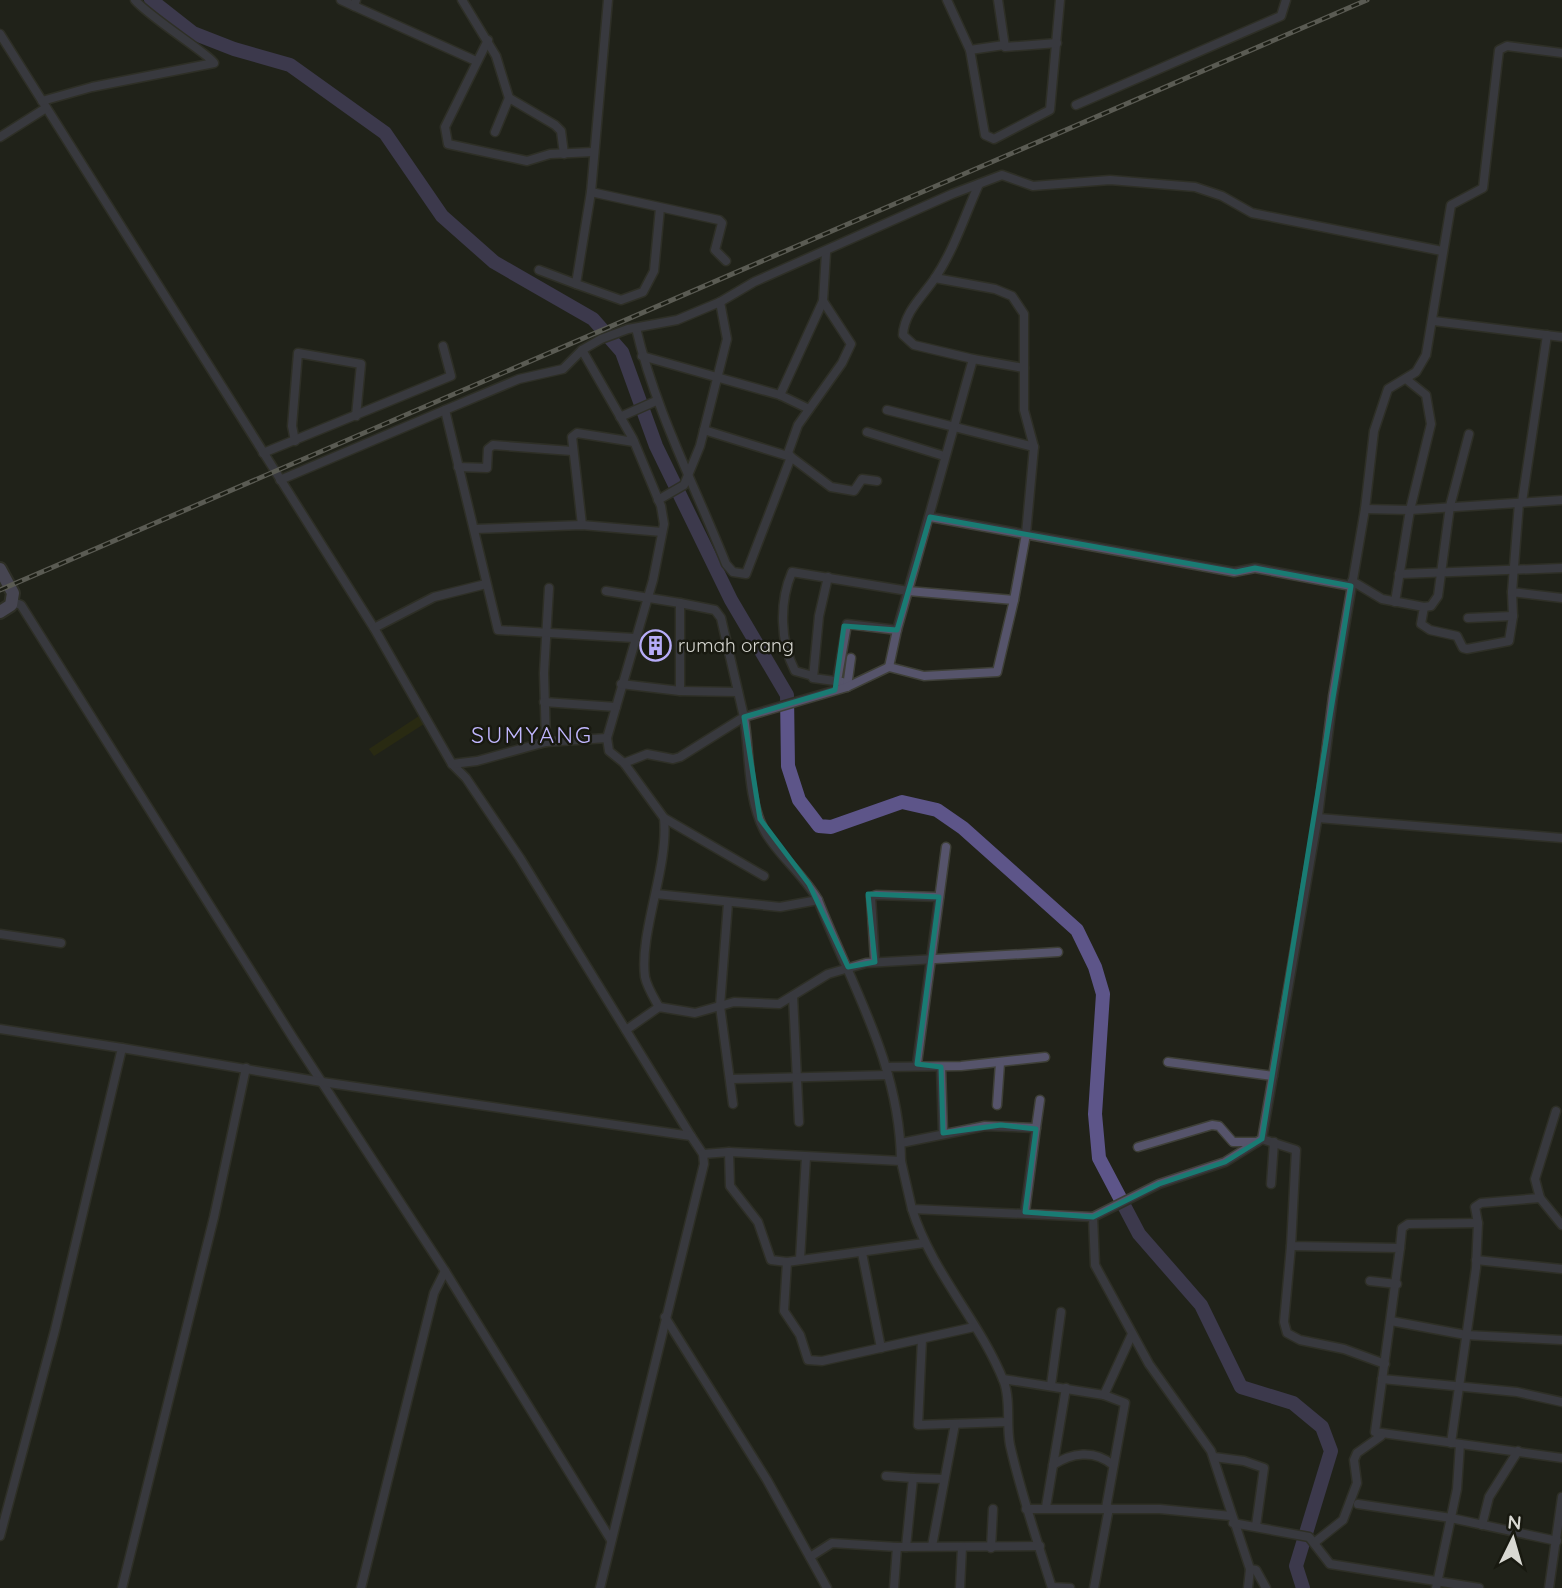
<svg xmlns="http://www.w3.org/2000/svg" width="1562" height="1588" font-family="Quicksand,sans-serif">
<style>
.green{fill:#343409}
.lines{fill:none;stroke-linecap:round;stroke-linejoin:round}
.river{stroke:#5d5589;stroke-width:14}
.minor-casing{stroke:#3e3f37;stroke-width:11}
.secondary-casing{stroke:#3e3f37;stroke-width:16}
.minor{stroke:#56546b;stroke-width:8}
.secondary{stroke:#747094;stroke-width:12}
.rail-casing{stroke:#a1a19a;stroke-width:5}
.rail{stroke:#181910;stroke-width:2.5;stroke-dasharray:8;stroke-linecap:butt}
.marked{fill:none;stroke:#197b73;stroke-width:5;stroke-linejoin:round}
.labels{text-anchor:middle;stroke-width:5;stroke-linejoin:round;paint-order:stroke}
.poi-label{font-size:19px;fill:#d8d8d2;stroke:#181910;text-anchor:start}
.quarter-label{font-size:23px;letter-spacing:2px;fill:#c1b7ff;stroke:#181910}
</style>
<rect width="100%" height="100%" fill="#212219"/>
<path class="green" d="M422,714L427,722L374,756L369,749Z"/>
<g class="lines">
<path class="river" d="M151,0L193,33L234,49L290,65L385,133L442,216L494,262L593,319L622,352L656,446L731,600L787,695L788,766L799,800L819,826L831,827L902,802L937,810L963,828L1077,930L1095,967L1103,994L1095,1114L1099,1158L1139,1234L1201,1305L1241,1387L1293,1403L1322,1427L1331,1451L1296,1566L1303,1588"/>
<defs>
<g id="minor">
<path d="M341,0L354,6"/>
<path d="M356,0L354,6L476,61"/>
<path d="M462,0L496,56L509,98L555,125L561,131L564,154"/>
<path d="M947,0L970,50L985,135L994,139L1050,110L1060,0"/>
<path d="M998,0L1005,47L1057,43"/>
<path d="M0,34L374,628L452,764L466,778L520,858L691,1136"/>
<path d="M488,40L445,127L448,144L527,161L550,154L593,152"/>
<path d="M970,50L1004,45"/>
<path d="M42,101L92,87L214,63C211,56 148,16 135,0"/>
<path d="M1076,105L1281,16L1286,0"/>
<path d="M495,132L509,98"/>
<path d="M0,137L46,108"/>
<path d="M591,192L719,220L722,223L715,250L726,261"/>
<path d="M539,270L576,284L591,192L608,0"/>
<path d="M576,284L621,300L643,292L654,271L660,208"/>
<path d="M1434,321L1562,337"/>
<path d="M636,328C655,410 695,486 726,564L733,572L746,574L791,457L788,453L798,425L842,363L851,344L823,301L826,253"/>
<path d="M582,350L633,439L661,506L664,524L653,580L607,738L609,751L624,763L664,818C669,867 639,932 645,977C647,987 654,998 659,1007"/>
<path d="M642,356L780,395L809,409"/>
<path d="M973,359L914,345L903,335C904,312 923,296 935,278C954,250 965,215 979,184"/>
<path d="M780,395L823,301"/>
<path d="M887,410L1034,447"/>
<path d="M620,417L656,401"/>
<path d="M704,430L791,457L831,487L854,491L862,479L877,481"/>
<path d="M867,432L944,456"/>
<path d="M295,441L292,426L298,353L361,364L356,416"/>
<path d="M263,453L451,376L443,346"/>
<path d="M458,467L487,468L488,449L493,445L572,451"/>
<path d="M280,480L445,410"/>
<path d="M658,500L684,485L700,446L727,339L720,302"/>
<path d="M1522,502L1547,335"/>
<path d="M1365,509L1410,510L1562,500"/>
<path d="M930,517L1234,572L1255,568L1351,586"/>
<path d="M582,525L572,437L577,433L634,442"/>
<path d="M475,529L582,525L662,532"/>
<path d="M1399,574L1562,568"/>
<path d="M828,577L819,616L813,678L842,682L845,687"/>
<path d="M1352,581L1382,599L1424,607L1421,624L1430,630L1457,636L1463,648L1467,649L1509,641L1513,616L1512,592L1562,598"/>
<path d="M549,588L544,673L546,742L607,738"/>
<path d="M606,591L680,603V691L621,684"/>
<path d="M1512,592L1519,503"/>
<path d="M13,602L21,605L293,1038L445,1271L611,1540"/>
<path d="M1395,602L1410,510L1431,424L1426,395L1406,379"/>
<path d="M1424,607L1431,606L1438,596L1450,506L1469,434"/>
<path d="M1468,618L1513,616"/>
<path d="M374,628L434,597L486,584"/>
<path d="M634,638L498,630L445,410L519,379L563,369L582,350L601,339L628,329L677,320L720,302L754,282L952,194L1002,175L1033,186L1110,180L1195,187L1222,196L1252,213L1442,251"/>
<path d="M889,667L897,630L973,359L1024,368"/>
<path d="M813,676L795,671C780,642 779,602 792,572L908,591L1014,600"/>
<path d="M837,681L847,624L897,630"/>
<path d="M847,687L851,658"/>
<path d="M680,691L738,692"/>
<path d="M544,702L616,707"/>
<path d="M624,763L647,754L673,759L680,757L744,717L721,618L715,610L680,603"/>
<path d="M452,764L477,761L546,742"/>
<path d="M664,818L764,876"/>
<path d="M1318,818L1562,838"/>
<path d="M656,894L780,907L818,900"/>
<path d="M728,903L720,1006L733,1104"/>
<path d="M0,934L61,943"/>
<path d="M875,962L871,897L876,895L939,897"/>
<path d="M793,996L799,1122"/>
<path d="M0,1029L122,1048L55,1330L0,1536"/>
<path d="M626,1030L659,1007L695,1013L734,1002L779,1004L828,974L866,963L1058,952"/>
<path d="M122,1048L322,1082L691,1136L703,1154L704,1164L600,1588"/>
<path d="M1168,1062L1273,1076"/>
<path d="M917,1064L946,847"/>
<path d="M886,1067L961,1066L1045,1057"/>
<path d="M941,1067L943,1133"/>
<path d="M731,1079L888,1075"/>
<path d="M997,1105L1000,1063"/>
<path d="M1556,1111L1535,1179L1540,1198L1562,1225"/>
<path d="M1036,1128L1040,1100"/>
<path d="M1262,1139L1296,1150L1291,1246L1400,1248L1375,1432L1562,1458"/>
<path d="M901,1143L985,1126L1036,1128L1025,1212"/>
<path d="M1138,1147L1212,1125L1219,1126L1233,1142H1257"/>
<path d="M729,1152L730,1186L758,1222L771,1260L787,1262L924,1243"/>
<path d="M703,1154L729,1152L901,1161L912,1209L1093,1217L1095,1265L1149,1364L1211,1451L1250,1569L1256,1570L1266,1588"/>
<path d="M901,1161C900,1064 852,987 818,900C804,875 775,852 764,830C747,797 750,753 744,717L847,687L889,667L924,676L997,672L1014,600L1026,534L1034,447L1024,410V314L1012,296L995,289L935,278"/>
<path d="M1271,1184L1274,1142"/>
<path d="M912,1209C932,1273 980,1321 1004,1382C1011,1401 1006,1425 1010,1445C1021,1494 1037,1540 1052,1588"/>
<path d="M1093,1217L1159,1184L1225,1162L1262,1139L1318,816L1333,696L1365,509L1374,431L1388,389L1416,372L1426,355L1451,205L1483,188L1499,50L1507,46L1562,53"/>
<path d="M1291,1246L1284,1322L1287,1333L1300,1340L1344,1349L1385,1364"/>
<path d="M1400,1248L1402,1228L1408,1224L1478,1223"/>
<path d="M862,1253L881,1348"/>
<path d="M800,1259L806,1157"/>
<path d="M1476,1260L1562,1269"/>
<path d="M787,1262L784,1311L800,1335L808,1360L822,1361L974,1327"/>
<path d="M1370,1281L1397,1284"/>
<path d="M665,1317L767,1480L827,1588"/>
<path d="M1391,1321L1466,1335L1562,1340"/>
<path d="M922,1339L918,1425L1006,1422"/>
<path d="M1003,1379L1104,1395"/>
<path d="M1382,1379L1517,1392L1562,1402"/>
<path d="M1051,1385L1061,1312"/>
<path d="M1451,1443L1476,1268L1478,1223L1475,1207L1481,1203L1540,1198"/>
<path d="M1214,1457L1244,1461L1264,1468L1256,1526"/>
<path d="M1053,1465C1071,1453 1094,1449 1113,1465"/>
<path d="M886,1476L913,1478L906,1547"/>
<path d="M913,1478L944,1479"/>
<path d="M1358,1504L1451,1518L1557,1541"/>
<path d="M1046,1507L1066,1388"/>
<path d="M1106,1508L1125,1403L1104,1395L1132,1334"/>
<path d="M1026,1509H1160L1231,1516"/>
<path d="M1233,1523L1309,1537L1330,1564L1479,1588"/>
<path d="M1482,1525L1489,1497L1518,1451"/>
<path d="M1314,1543L1343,1520L1357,1483L1354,1460L1357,1453L1381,1436"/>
<path d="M932,1546L955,1424"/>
<path d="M991,1548L993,1509"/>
<path d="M810,1557L832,1543L897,1547L1040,1546"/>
<path d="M1052,1587L1070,1588"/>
<path d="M122,1588L214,1217L246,1068"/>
<path d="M361,1588L434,1293L445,1271"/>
<path d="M894,1588L897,1547"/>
<path d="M960,1588L962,1547"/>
<path d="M1094,1588L1109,1508"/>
<path d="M1248,1588L1250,1569"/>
<path d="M1436,1588L1457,1489L1460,1444"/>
<path d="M1549,1588L1562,1497"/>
</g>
<path id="secondary" d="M0,569L13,593L11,605L0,612"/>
</defs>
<use href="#minor" class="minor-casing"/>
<use href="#secondary" class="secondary-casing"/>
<use href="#minor" class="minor"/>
<use href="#secondary" class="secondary"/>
<defs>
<path id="rail" d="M0,590L1367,0"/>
</defs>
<use href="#rail" class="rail-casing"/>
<use href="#rail" class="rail"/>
</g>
<path d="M0 0H1562V1588H0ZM930,517L1236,572L1255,568L1351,586L1262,1139L1225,1162L1159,1184L1093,1217L1025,1212L1036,1129L1001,1125L943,1133L941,1067L917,1064L939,897L868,894L875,962L848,967L809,884L760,819L744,717L835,690L844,626L897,630Z" fill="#212219" fill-opacity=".55" fill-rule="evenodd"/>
<path class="marked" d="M930,517L1236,572L1255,568L1351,586L1262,1139L1225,1162L1159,1184L1093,1217L1025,1212L1036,1129L1001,1125L943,1133L941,1067L917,1064L939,897L868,894L875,962L848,967L809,884L760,819L744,717L835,690L844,626L897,630Z"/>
<defs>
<symbol id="building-ring" viewBox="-11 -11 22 22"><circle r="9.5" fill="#181910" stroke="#b6acf8" stroke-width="1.5"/><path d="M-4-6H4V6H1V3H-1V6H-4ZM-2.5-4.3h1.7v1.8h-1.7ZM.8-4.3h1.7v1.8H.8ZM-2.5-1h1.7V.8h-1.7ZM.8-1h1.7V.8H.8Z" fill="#b6acf8"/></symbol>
</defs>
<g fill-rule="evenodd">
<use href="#building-ring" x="638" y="628" width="35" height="35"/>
</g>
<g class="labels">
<g class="poi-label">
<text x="678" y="652">rumah orang</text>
</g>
<g class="quarter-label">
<text x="532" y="743">SUMYANG</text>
</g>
</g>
<g transform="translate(1513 1539) rotate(5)" stroke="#181910" stroke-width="5" paint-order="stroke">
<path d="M0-5L12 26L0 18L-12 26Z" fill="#d8d8d2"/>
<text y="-10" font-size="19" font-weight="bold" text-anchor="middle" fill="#d8d8d2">N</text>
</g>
</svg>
